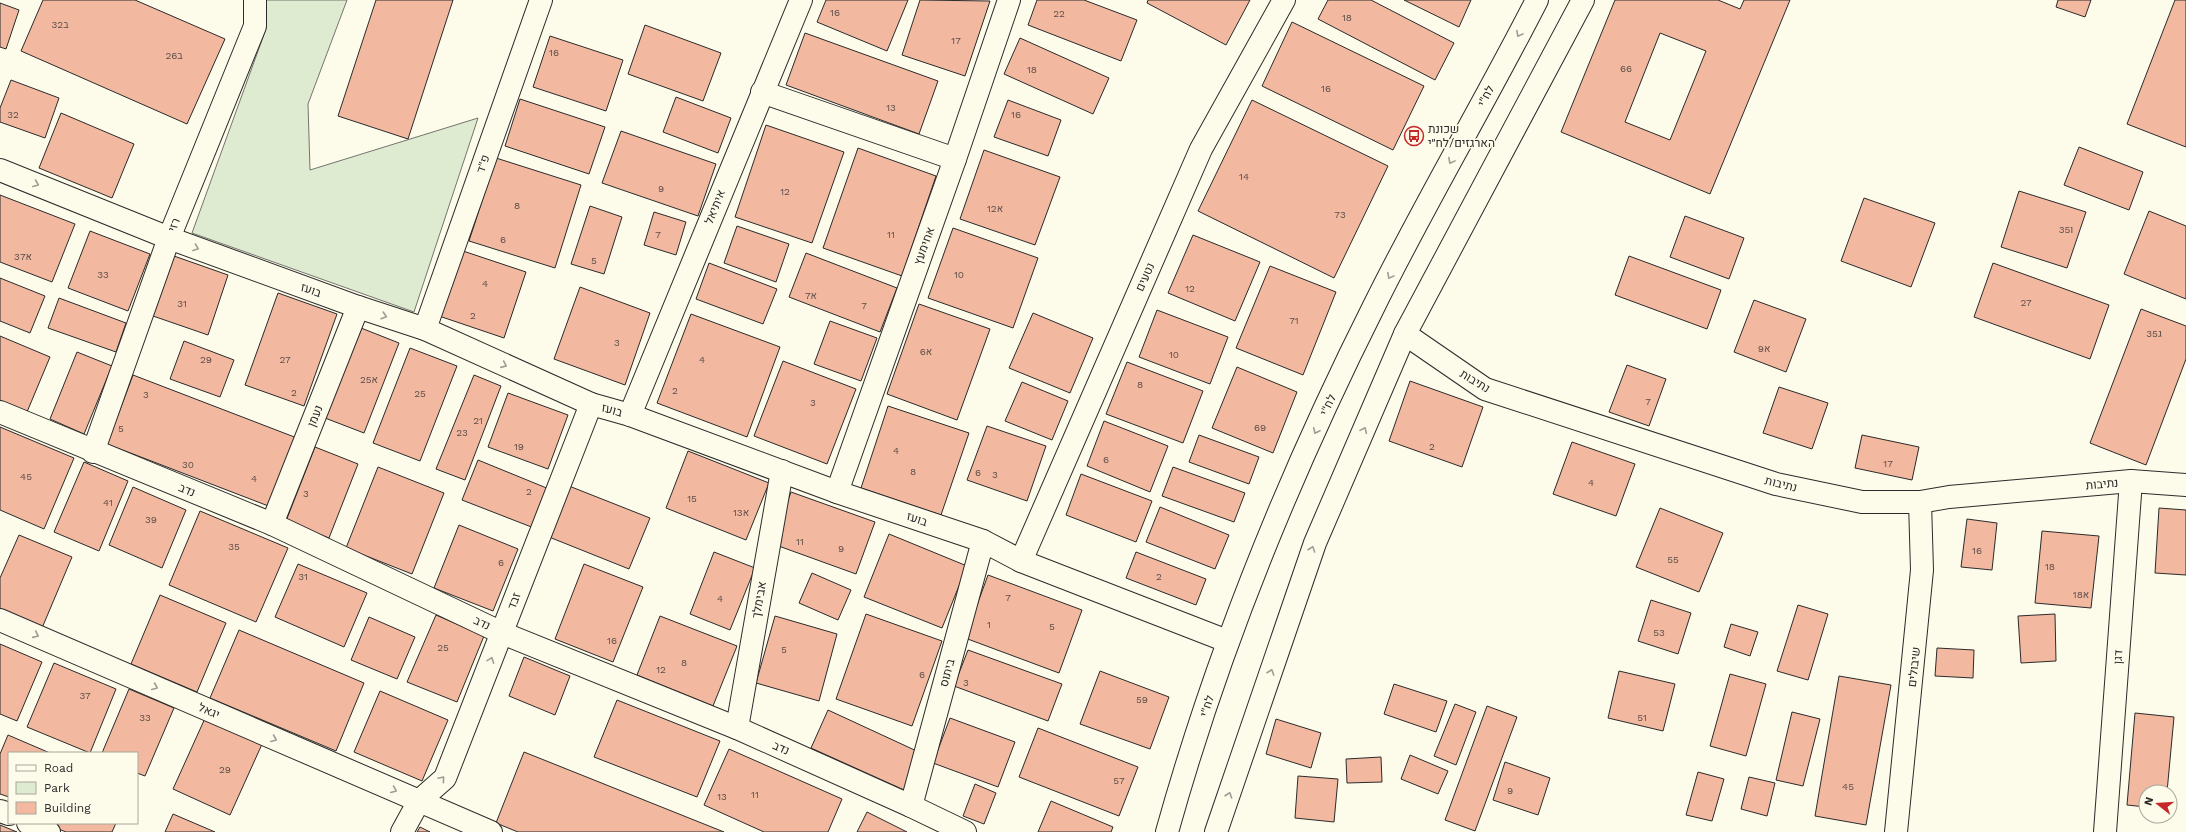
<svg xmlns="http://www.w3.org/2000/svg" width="2186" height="832" font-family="'Work Sans',Heebo,sans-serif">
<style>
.green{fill:#deebd1;stroke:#74746e}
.building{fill:#f2b8a0;stroke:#2b2b2b;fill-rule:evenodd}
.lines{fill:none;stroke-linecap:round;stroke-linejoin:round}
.minor-casing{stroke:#2b2b2b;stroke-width:24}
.major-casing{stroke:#2b2b2b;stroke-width:24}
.minor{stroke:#fdfbea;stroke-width:22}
.major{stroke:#fdfbea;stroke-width:22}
.oneway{stroke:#9e9d94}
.labels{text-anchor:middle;stroke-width:3;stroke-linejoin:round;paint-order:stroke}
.number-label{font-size:10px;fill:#5d4e48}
.street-label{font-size:12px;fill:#2b2b2b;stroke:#fdfbea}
.poi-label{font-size:12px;fill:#2b2b2b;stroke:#fdfbea;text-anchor:start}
</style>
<rect width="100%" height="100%" fill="#fdfbea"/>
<path class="green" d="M265,0H347L308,104L310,170L478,118L414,312L192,233L266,29Z"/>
<g class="building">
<path d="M43,0H135L225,39L187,124L21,51Z"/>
<path d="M376,0H453L408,139L338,116Z"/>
<path d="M826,0H908L887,51L817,22Z"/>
<path d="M920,0L990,1L965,76L902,55Z"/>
<path d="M1037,0H1084L1137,20L1121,61L1028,25Z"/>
<path d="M1148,0H1250L1226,45L1147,3Z"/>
<path d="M1328,0H1371L1454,43L1435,80L1318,19Z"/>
<path d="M1404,0H1471L1459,27Z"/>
<path d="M1615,0H1718L1740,9L1744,0H1790L1710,194L1561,132ZM1660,33L1706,51L1670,140L1625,122Z"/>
<path d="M2058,0H2091L2085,17L2056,7Z"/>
<path d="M2175,0H2186V147L2127,124Z"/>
<path d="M0,3L19,10L6,49L0,47Z"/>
<path d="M1292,22L1424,86L1393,150L1262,86Z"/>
<path d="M645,25L721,53L703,101L628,74Z"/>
<path d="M805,33L938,81L919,134L786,85Z"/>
<path d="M550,36L623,60L606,111L533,87Z"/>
<path d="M1020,38L1109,78L1093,114L1004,74Z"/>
<path d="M11,80L59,98L45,138L0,122V108Z"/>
<path d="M676,97L731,118L718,153L663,132Z"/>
<path d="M520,99L605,127L589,174L505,146Z"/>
<path d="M1008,100L1061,120L1048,156L994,137Z"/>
<path d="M1252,100L1388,166L1334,278L1198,211Z"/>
<path d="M61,113L134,144L112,198L39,168Z"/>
<path d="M766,125L844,152L812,243L735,217Z"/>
<path d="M621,131L716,164L698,216L602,183Z"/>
<path d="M2079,147L2143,172L2129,210L2064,185Z"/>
<path d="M858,148L936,176L902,276L823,248Z"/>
<path d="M984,150L1060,177L1035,245L960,219Z"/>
<path d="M496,158L581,185L555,268L469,241Z"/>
<path d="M2019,191L2086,212L2067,268L2001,247Z"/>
<path d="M0,195L75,224L52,282L0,262Z"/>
<path d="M1864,198L1935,223L1911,287L1841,261Z"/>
<path d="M590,206L622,217L604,274L571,264Z"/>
<path d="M2149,211L2186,226V299L2124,274Z"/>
<path d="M654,212L686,222L676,255L644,245Z"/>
<path d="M1685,216L1744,238L1729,279L1670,257Z"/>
<path d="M737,226L789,244L776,282L724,263Z"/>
<path d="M953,228L1038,258L1013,328L928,298Z"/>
<path d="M90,231L150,254L128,311L68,288Z"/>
<path d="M1193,235L1260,262L1235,321L1168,293Z"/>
<path d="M460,250L526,272L504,338L439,316Z"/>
<path d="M806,253L897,288L880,332L789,297Z"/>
<path d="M174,256L228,275L208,335L153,316Z"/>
<path d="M1629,256L1721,290L1707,329L1615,295Z"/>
<path d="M709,263L777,289L763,324L696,299Z"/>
<path d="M1993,263L2109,305L2090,359L1974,317Z"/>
<path d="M1270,266L1336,292L1303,375L1236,348Z"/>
<path d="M0,278L45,296L30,333L0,321Z"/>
<path d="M580,287L650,313L625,385L554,359Z"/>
<path d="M278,293L337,314L304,406L245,385Z"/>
<path d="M59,298L126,323L116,352L48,328Z"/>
<path d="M1754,300L1806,319L1786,372L1734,352Z"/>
<path d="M919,304L990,329L957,420L887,394Z"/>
<path d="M2141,309L2186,326V359L2146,465L2090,443Z"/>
<path d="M1157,310L1228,337L1210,384L1139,357Z"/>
<path d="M1033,313L1093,338L1070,393L1009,368Z"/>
<path d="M691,314L780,347L747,437L657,403Z"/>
<path d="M830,321L877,338L861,381L814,364Z"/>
<path d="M361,328L399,343L364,433L325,418Z"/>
<path d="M0,336L50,357L27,412L0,401Z"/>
<path d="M184,341L234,360L220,397L170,379Z"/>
<path d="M410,348L457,366L420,461L373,443Z"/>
<path d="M77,352L112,366L84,434L50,419Z"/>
<path d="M783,361L856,389L827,464L754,436Z"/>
<path d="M1127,362L1203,391L1183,443L1106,414Z"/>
<path d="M1627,365L1666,379L1649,426L1609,412Z"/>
<path d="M1237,367L1297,392L1273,453L1212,428Z"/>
<path d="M133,375L297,438L271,507L107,444Z"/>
<path d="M474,375L501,386L465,480L436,469Z"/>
<path d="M1410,381L1483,407L1462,467L1389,441Z"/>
<path d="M1022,382L1068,401L1052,440L1005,421Z"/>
<path d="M1779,387L1828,403L1812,449L1763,433Z"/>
<path d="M508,393L568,415L548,469L488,447Z"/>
<path d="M888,406L969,433L941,515L861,488Z"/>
<path d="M1104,421L1168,446L1150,492L1087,466Z"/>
<path d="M987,426L1046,446L1027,501L967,480Z"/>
<path d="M0,427L74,458L44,529L0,510Z"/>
<path d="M1199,435L1259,457L1249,484L1189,462Z"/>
<path d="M1862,435L1919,447L1912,480L1855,468Z"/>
<path d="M1572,442L1635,464L1616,516L1553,494Z"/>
<path d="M315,447L358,464L329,538L286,521Z"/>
<path d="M688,451L769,483L746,540L666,508Z"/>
<path d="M478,460L549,489L534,528L462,500Z"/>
<path d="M84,462L128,481L99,551L54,532Z"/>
<path d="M378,467L444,493L412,574L346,548Z"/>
<path d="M1173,467L1245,493L1234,522L1162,496Z"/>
<path d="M1081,474L1152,501L1136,542L1066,515Z"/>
<path d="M569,486L650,518L629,569L549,537Z"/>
<path d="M133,487L186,510L162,568L109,545Z"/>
<path d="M791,492L875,522L856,574L773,544Z"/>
<path d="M1160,507L1229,535L1215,569L1146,542Z"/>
<path d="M1660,508L1723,533L1699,592L1636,567Z"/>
<path d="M2159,508L2186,510V575L2155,573Z"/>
<path d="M200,511L288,548L256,622L169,585Z"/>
<path d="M1967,519L1997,523L1992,570L1961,567Z"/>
<path d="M459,525L518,549L493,611L434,588Z"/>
<path d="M2042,531L2099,536L2091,608L2035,603Z"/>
<path d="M889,534L967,566L942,628L864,597Z"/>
<path d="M19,535L72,557L42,628L0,610V578Z"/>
<path d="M714,552L755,568L730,630L690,614Z"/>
<path d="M1136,552L1206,579L1196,605L1126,578Z"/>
<path d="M298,564L367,593L344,647L275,617Z"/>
<path d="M584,564L643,587L613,662L555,639Z"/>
<path d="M812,573L851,590L838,620L799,603Z"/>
<path d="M988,575L1082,610L1059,673L965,638Z"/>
<path d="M160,595L226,623L197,692L131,664Z"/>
<path d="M1651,600L1691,613L1678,654L1638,641Z"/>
<path d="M1798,605L1828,614L1808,680L1777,671Z"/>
<path d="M866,614L942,641L912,726L836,699Z"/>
<path d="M2055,614L2056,661L2021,663L2018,616Z"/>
<path d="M436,615L484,636L457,702L407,682Z"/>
<path d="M660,616L737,646L713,706L637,675Z"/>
<path d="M775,616L837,634L819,701L756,683Z"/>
<path d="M369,617L415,637L397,679L351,660Z"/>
<path d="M1731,624L1758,632L1750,656L1724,647Z"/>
<path d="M239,630L364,683L336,751L210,698Z"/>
<path d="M0,644L42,662L17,721L0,714Z"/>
<path d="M1937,648L1974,650L1973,678L1935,676Z"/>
<path d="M968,650L1062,684L1048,721L954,686Z"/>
<path d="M524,657L570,676L555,715L509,696Z"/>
<path d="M54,663L116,689L90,753L27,727Z"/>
<path d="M1100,671L1169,697L1150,749L1080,724Z"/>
<path d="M1619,671L1675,684L1663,731L1608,718Z"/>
<path d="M1730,674L1766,684L1746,756L1710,746Z"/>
<path d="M1839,676L1891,685L1866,825L1815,816Z"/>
<path d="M1394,684L1447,701L1436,732L1384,714Z"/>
<path d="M129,689L174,708L145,776L137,773V753H102Z"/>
<path d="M380,691L448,720L422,781L354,752Z"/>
<path d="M617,700L720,741L697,797L594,757Z"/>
<path d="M1455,704L1476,712L1456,765L1434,756Z"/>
<path d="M1487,706L1517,717L1475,831L1445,820Z"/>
<path d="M828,710L921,753L904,790L811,748Z"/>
<path d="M1792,712L1820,719L1803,786L1776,780Z"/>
<path d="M2135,713L2174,717L2167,792H2146V807L2127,805Z"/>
<path d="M206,716L263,742L230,815L173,789Z"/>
<path d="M950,718L1015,742L998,787L933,763Z"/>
<path d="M1276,719L1321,733L1311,768L1266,754Z"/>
<path d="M1038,728L1138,767L1119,816L1019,777Z"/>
<path d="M8,735L50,753H9V797L0,794V754Z"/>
<path d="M729,749L842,799L828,832H764L704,805Z"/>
<path d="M524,752L724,832H518L496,823Z"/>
<path d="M1410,755L1448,771L1438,794L1401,779Z"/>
<path d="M1381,757L1382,782L1347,783L1346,759Z"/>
<path d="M1505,762L1550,778L1538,815L1493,800Z"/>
<path d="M1698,772L1724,779L1712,821L1686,815Z"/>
<path d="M1298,776L1338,779L1334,822L1295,818Z"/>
<path d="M1749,777L1775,783L1767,816L1741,809Z"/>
<path d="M975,784L996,793L984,824L963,816Z"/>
<path d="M1051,801L1113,827L1111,832H1038Z"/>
<path d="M867,812L907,832H857Z"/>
<path d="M173,814L215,832H165Z"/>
<path d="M56,823H116L112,832H66L54,827Z"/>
<path d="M0,825L17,832H0Z"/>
<path d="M420,827L430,832H417Z"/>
</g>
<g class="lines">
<defs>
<g id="minor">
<path d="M762,92L955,159"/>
<path d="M0,170L169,238L358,307L425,329L591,404L630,415L837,492L983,541L1021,561L1227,641"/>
<path d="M425,329L541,0"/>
<path d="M1405,334L1485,389L1776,484L1862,502H1920L1949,497L2131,481L2186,485"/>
<path d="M0,412L272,524L502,633L737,728L911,806L965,832"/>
<path d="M630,415L801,0"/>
<path d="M93,452L169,238L255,26V0"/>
<path d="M837,492L955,159L1009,0"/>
<path d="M272,524L358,307"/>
<path d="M1021,561L1201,149L1284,0"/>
<path d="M0,620L491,832"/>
<path d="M737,728L782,471"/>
<path d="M911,806L983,541"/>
<path d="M0,811L9,814"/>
<path d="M28,823L49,832"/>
<path d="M402,832L419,801L445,778L591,404"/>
<path d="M1896,832L1922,570L1920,502"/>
<path d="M2105,832L2131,481"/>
</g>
<g id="major">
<path d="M1167,832C1218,649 1290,473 1375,304C1426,201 1485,102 1537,0"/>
<path d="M1216,832L1315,543L1405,334L1583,0"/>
</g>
</defs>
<use href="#minor" class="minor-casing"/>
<use href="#major" class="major-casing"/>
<use href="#minor" class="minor"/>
<use href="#major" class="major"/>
</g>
<defs><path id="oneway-chevron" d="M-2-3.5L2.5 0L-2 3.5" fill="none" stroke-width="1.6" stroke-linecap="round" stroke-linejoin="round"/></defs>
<g class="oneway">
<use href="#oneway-chevron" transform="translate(1519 34) rotate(118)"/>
<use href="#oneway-chevron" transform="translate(1451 161) rotate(118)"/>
<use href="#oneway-chevron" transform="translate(36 184) rotate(22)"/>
<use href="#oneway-chevron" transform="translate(196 248) rotate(20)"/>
<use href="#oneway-chevron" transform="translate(1390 276) rotate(118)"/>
<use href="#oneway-chevron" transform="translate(384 316) rotate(18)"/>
<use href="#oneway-chevron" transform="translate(504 365) rotate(24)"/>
<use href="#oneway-chevron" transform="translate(1364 430) rotate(-66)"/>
<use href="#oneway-chevron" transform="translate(1316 431) rotate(115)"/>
<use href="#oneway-chevron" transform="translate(1312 549) rotate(-71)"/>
<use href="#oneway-chevron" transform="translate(36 635) rotate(24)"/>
<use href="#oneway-chevron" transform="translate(491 660) rotate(-69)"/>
<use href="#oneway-chevron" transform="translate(1271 672) rotate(-71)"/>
<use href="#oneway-chevron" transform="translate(155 687) rotate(23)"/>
<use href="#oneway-chevron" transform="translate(274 739) rotate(23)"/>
<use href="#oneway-chevron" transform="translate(442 779) rotate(-50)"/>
<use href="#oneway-chevron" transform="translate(394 790) rotate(23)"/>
<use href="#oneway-chevron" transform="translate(1229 795) rotate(-71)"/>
</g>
<defs>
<symbol id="bus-ring" viewBox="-11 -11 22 22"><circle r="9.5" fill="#fdfbea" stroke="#c62828" stroke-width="1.5"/><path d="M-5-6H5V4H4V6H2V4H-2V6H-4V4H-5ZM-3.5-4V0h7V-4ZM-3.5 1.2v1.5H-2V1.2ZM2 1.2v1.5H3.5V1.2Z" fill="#c62828"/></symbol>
</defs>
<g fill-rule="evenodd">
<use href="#bus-ring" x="1403" y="125" width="22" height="22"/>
</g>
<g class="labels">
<g class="number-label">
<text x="835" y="16">16</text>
<text x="1059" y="17">22</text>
<text x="1347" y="21">18</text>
<text x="60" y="28">32ב</text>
<text x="956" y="44">17</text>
<text x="554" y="56">16</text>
<text x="174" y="59">26ב</text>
<text x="1626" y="72">66</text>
<text x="1032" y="73">18</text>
<text x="1326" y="92">16</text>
<text x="891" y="111">13</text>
<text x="13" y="118">32</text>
<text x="1016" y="118">16</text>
<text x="1244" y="180">14</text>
<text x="661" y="192">9</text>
<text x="785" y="195">12</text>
<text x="517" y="209">8</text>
<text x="995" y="212">12א</text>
<text x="1340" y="218">73</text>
<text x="2066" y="233">35ו</text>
<text x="658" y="238">7</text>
<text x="891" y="238">11</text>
<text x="503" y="243">6</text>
<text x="23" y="260">37א</text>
<text x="594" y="264">5</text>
<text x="103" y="278">33</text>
<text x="959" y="278">10</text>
<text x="485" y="287">4</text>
<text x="1190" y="292">12</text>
<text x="811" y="299">7א</text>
<text x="2026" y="306">27</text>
<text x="182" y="307">31</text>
<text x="864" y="309">7</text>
<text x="473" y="319">2</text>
<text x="1294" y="324">71</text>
<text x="2154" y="337">35ג</text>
<text x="617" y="346">3</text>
<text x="1764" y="352">9א</text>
<text x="926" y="355">6א</text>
<text x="1174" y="358">10</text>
<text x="206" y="363">29</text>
<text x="285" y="363">27</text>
<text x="702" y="363">4</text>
<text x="369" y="383">25א</text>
<text x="1140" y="388">8</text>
<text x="675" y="394">2</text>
<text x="294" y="396">2</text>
<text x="420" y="397">25</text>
<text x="146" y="398">3</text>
<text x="1648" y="405">7</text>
<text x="813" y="406">3</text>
<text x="478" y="424">21</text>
<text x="1260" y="431">69</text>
<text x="121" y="432">5</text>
<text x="462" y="436">23</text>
<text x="519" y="450">19</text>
<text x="1432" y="450">2</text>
<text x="896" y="454">4</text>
<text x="1106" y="463">6</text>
<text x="1888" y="467">17</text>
<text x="188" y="468">30</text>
<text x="913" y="475">8</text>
<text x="978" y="476">6</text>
<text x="995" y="478">3</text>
<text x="26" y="480">45</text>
<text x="254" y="482">4</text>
<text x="1591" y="486">4</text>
<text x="529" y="495">2</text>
<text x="306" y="497">3</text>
<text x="692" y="502">15</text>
<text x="108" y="506">41</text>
<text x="741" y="516">13א</text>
<text x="151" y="523">39</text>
<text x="800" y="545">11</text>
<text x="234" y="550">35</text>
<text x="841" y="552">9</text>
<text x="1977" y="554">16</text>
<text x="1673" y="563">55</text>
<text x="501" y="566">6</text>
<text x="2050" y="570">18</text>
<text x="303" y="580">31</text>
<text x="1159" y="580">2</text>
<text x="2081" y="598">18א</text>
<text x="1008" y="601">7</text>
<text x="720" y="602">4</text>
<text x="989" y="628">1</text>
<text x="1052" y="630">5</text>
<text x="1659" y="636">53</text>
<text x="612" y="644">16</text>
<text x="443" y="651">25</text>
<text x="784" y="653">5</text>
<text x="684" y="666">8</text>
<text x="661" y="673">12</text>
<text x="922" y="678">6</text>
<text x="966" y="686">3</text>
<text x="85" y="699">37</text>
<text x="1142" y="703">59</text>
<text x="145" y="721">33</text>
<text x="1642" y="721">51</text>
<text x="225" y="773">29</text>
<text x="1119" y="784">57</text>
<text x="1848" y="790">45</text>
<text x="1510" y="794">9</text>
<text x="755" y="798">11</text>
<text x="722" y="800">13</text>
</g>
<g class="street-label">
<text transform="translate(1486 96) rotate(-62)" y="4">לח"י</text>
<text transform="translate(483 164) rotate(-71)" y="4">פ"ד</text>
<text transform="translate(715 207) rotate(-68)" y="4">איתיאל</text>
<text transform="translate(174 225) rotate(-68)" y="4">רזי</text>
<text transform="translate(924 246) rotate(-70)" y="4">אחימעץ</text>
<text transform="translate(1145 277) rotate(-66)" y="4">נטעים</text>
<text transform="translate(311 290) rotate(20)" y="4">בועז</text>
<text transform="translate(1475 381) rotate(31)" y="4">נתיבות</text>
<text transform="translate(1328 405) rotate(-65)" y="4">לח"י</text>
<text transform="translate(612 410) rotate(16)" y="4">בועז</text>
<text transform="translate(315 416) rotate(-68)" y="4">נעמן</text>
<text transform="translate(1781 484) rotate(14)" y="4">נתיבות</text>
<text transform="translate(2102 484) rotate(-5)" y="4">נתיבות</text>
<text transform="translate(187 490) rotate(22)" y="4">נדב</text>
<text transform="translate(917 519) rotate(19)" y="4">בועז</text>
<text transform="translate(759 600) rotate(-80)" y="4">אבימלך</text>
<text transform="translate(514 601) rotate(-69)" y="4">זבד</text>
<text transform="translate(482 623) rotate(25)" y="4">נדב</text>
<text transform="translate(2118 657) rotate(-86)" y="4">דגן</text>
<text transform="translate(1914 667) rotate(-84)" y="4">שיבולים</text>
<text transform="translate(947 673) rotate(-75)" y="4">ביתוס</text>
<text transform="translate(1207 706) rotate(-72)" y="4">לח"י</text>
<text transform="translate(209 711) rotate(23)" y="4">יגאל</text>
<text transform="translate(781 748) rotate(24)" y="4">נדב</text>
</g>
<g class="poi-label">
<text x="1428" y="133">שכונת<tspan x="1428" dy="14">הארגזים/לח״י</tspan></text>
</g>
</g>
<rect x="8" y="752" width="130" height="72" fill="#fdfbea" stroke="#a9a89e"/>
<rect x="16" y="765" width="20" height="6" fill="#fdfbea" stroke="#a9a89e"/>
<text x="44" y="772" font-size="12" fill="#2b2b2b">Road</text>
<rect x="16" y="782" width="20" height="12" fill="#deebd1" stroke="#a9a89e"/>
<text x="44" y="792" font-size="12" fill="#2b2b2b">Park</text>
<rect x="16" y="802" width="20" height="12" fill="#f2b8a0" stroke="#a9a89e"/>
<text x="44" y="812" font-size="12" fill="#2b2b2b">Building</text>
<g transform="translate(2158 804) rotate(287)"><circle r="19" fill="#fdfbea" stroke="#a9a89e"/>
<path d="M0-3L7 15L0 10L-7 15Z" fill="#c62828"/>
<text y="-6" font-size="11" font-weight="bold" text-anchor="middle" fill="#2b2b2b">N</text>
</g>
</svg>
